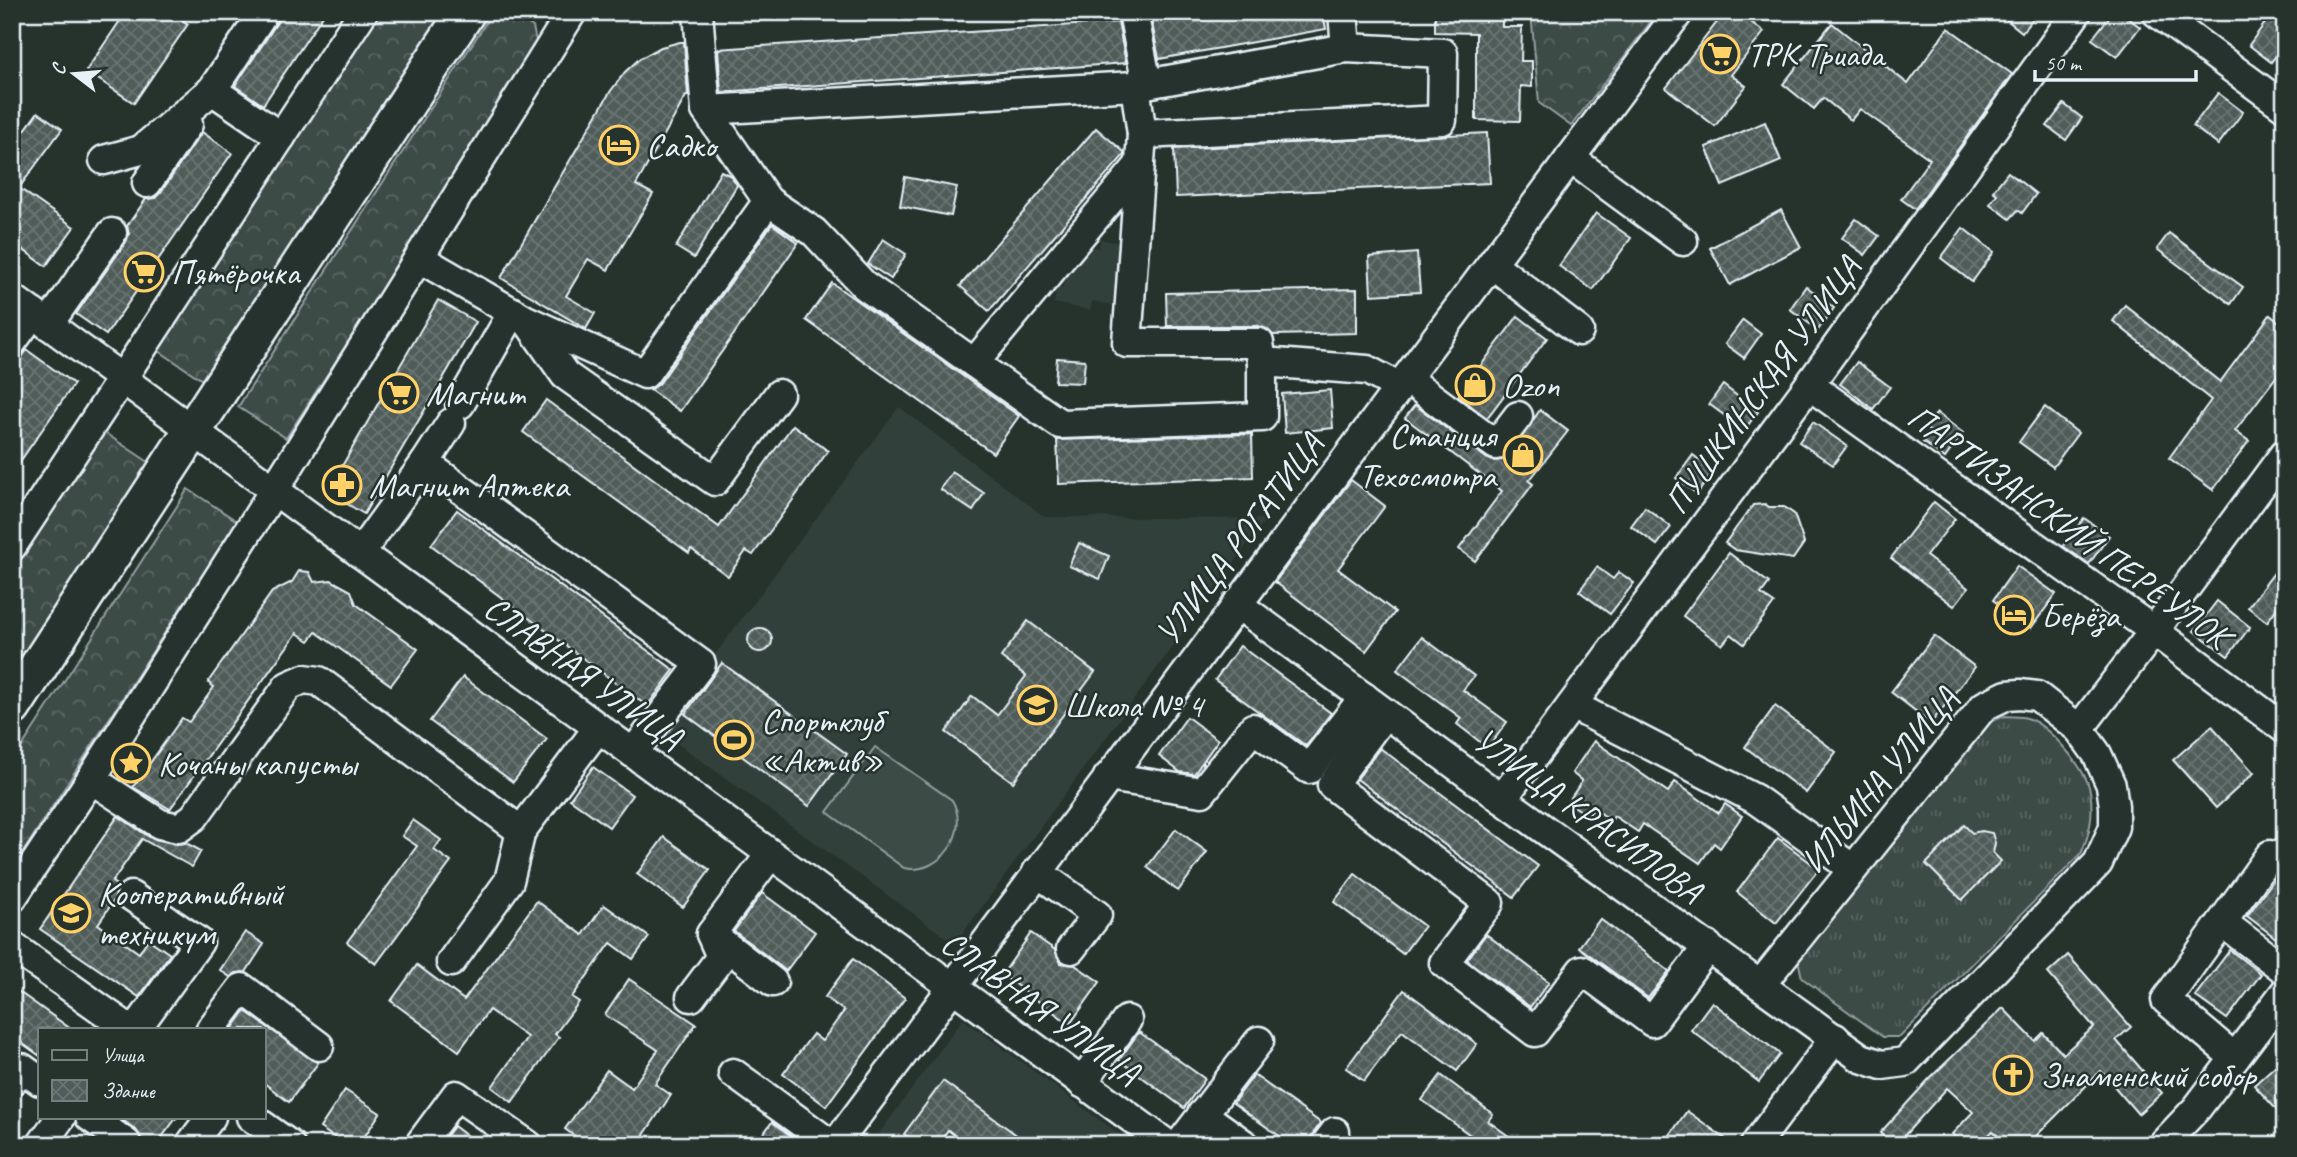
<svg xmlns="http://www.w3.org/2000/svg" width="2297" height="1157" font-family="Caveat,sans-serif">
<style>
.built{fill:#333f3a}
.grass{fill:url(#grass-tufts);stroke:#939ea0;stroke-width:2}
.forest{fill:url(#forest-crowns);stroke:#939ea0;stroke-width:2}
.garden{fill:#3e4b47;stroke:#939ea0;stroke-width:2}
.building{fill:url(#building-cross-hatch);stroke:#e8f1f8;stroke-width:2}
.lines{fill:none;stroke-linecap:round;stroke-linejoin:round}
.minor-casing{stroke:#e8f1f8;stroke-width:33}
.major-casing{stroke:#e8f1f8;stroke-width:42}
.minor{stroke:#26332d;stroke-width:28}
.major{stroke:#26332d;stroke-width:37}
.labels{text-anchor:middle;stroke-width:5;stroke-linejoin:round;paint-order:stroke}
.poi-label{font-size:35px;fill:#e8f1f8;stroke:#26332d;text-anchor:start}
.street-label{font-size:35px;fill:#e8f1f8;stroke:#26332d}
</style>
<defs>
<pattern id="grass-tufts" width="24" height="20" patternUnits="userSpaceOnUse" patternTransform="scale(1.75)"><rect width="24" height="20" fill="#3e4b47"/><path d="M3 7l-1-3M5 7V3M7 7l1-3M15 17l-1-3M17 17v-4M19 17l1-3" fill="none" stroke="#5a6562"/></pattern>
<pattern id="forest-crowns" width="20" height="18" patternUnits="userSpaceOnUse" patternTransform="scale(1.75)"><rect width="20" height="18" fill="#3e4b47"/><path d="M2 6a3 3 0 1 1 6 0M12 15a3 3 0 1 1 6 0" fill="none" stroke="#5a6562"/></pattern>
<pattern id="building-cross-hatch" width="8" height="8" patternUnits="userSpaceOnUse" patternTransform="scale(1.75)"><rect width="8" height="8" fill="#505c59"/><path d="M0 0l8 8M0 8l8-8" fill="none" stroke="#697472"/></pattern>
</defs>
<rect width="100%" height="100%" fill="#26332d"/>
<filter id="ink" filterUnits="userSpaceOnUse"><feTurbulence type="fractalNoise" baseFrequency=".0143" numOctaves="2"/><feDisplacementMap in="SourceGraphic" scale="14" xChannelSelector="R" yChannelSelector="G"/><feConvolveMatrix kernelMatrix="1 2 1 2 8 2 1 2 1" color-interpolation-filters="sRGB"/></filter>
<g filter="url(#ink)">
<g class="built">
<path d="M1100,239L1124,244L1112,305L1092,301L1090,310L1054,303L1057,287L1063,288L1066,271L1071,272L1073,265H1078L1080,253L1086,254L1087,246L1099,248Z"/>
<path d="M899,407L1045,517L1266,519L955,944L659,730Z"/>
<path d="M963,1019L1134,1145H891L878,1135Z"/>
</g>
<path class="grass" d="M2005,716C2012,717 2020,716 2027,718C2048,725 2086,768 2090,791C2094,814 2090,833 2081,854L1900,1037H1883L1802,978L1798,960L1987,723Z"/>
<g class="forest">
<path d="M378,12H447L204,381L156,349Z"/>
<path d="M1531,12H1658L1571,126L1539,103Z"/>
<path d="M512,13L533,27L538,50L286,438L238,407L489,18Z"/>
<path d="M102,431L150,463L12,673V568Z"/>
<path d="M188,489L237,521L12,869V762Z"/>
</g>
<path class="garden" d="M875,747L952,800C971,832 940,876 904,868L827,812Z"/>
<g class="building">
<path d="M126,12H171L188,24L134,103L86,71Z"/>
<path d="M281,12H325L263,105L235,86L278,21Z"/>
<path d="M1183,12H1323L1326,29L1159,59L1151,18Z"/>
<path d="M1435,12H1502V27H1522L1521,61H1532V87L1521,86L1520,121L1476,120V33L1435,32Z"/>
<path d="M1725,12H1738L1764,32L1731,75L1746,86L1715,126L1666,88Z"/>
<path d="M1997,12H2038L2022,32Z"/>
<path d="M2113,12H2120L2140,27L2117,57L2092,39Z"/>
<path d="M2273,12H2285V44L2271,62L2249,45Z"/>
<path d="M1118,22L1126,63L721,92L718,49Z"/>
<path d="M1832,23L1908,84L1948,28L2012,74L1915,209L1901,199L1930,159L1860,109L1851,120L1823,98L1814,109L1783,84Z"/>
<path d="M680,42H684L688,96H686L636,185L653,194L608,270L588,259L566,296L595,313L586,329L501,278L610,92L625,72L639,59L661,47Z"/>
<path d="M2218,93L2243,112L2218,145L2193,126Z"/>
<path d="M2064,104L2082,118L2066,140L2047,126Z"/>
<path d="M38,112L62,129L19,188L74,227L46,266L12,242V148Z"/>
<path d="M1765,122L1781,161L1722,186L1706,147Z"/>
<path d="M1096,128L1124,152V155L989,311L960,286Z"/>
<path d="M202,132L232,153L106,335L76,314L126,242L129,234L127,226L146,199L155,198L161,192Z"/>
<path d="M1487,133L1490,183L1176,197L1174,149Z"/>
<path d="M721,171L731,176L737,185L694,258L676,247Z"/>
<path d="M2008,172L2036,194L2022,213L2018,210L2010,219L1990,204L1997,194L1993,191Z"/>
<path d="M905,177L957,187L951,216L900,206Z"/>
<path d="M1781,210L1801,247L1730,285L1710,248Z"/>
<path d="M1596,213L1631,238L1593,290L1559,266Z"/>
<path d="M1856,219L1879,236L1865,255L1842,238Z"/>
<path d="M772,224L798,243L680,411L650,390L659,384Z"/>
<path d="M1963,228L1994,252L1972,282L1941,258Z"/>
<path d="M2169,233L2243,287L2231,304L2157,249Z"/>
<path d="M883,239L906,254L891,279L868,264Z"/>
<path d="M1417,253L1420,292L1371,295L1369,257Z"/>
<path d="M832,283L1019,416L993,453L806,320Z"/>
<path d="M1806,286L1834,308L1818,330L1790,309Z"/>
<path d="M1357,289V333L1273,335L1267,329L1259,326H1167L1166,293Z"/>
<path d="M438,300L476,322L364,514L327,492Z"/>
<path d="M2125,305L2220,382L2270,315L2285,327V365L2235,431L2249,441L2213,490L2169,458L2211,400L2113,321Z"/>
<path d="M1518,316L1547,338L1487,418L1458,396Z"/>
<path d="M1743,320L1761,334L1744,358L1725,344Z"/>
<path d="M27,350L74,384L12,473V371Z"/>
<path d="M1057,358L1085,360L1083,383L1055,382Z"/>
<path d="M1857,362L1890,387L1873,409L1840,384Z"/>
<path d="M1723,385L1758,412L1744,430L1709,404Z"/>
<path d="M1330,390L1333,428L1285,433L1282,394Z"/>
<path d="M546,400L719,527L793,425L828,451L753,555L746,551L728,576L691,549L689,553L523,432Z"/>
<path d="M1415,405L1486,458L1493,461L1502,460L1509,455L1540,410L1568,431L1529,481L1533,484L1475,561L1459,549L1502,491L1405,418Z"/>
<path d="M2045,407L2078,433L2053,467L2019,442Z"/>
<path d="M1937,413L1963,433L1945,458L1923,442L1931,432L1925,428Z"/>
<path d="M1813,422L1847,446L1833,465L1799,442Z"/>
<path d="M1252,434L1253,477L1059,484L1057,440Z"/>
<path d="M1693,455L1714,471L1697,494L1676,478Z"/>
<path d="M952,472L984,493L973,511L940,489Z"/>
<path d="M1351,480L1385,506L1338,569L1395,612L1366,651L1275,582Z"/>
<path d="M1934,502L1955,519L1926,556L1968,588L1954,606L1891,558Z"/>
<path d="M1765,504L1769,507H1784L1794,514L1804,543L1793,559L1735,550L1725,543L1753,505Z"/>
<path d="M1645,507L1671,527L1657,545L1631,526Z"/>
<path d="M457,510L674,670L647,706L431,545Z"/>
<path d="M2084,518L2109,536L2089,564L2063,546Z"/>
<path d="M1079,543L1109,556L1100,579L1069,566Z"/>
<path d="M1729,553L1769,583L1761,594L1774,603L1744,644L1731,634L1722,645L1683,616Z"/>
<path d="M2017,566L2056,594L2031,628L1993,600Z"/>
<path d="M1597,567L1613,579L1619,572L1634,583L1610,614L1579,591Z"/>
<path d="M299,571L309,572L314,582L331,580L351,591L356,604L418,649L391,685L316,632L309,641L297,633L170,809L133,787L182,718L189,722L214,687L208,682L272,592L292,582Z"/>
<path d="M2274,573L2285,581V597L2267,622L2248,607Z"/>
<path d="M2217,601L2250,627L2228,656L2194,631Z"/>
<path d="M1028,621L1095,672L1013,782L946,732L972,696L997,715L1026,676L1001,657Z"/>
<circle cx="760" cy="640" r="12"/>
<path d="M1934,636L1975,667L1931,723L1891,692Z"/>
<path d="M1422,637L1474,676L1463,690L1507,722L1488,748L1457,724L1461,718L1397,670Z"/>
<path d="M1240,646L1331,713L1306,746L1215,680Z"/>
<path d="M722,663L847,754L809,806L685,714Z"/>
<path d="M463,677L547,739L513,782L430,721Z"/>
<path d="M1775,706L1836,752L1806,793L1745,747Z"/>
<path d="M1187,717L1218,740L1194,774L1180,772L1159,756Z"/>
<path d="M2212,726L2254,773L2216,808L2173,760Z"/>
<path d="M1594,741L1668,792L1675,782L1719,813L1725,804L1742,816L1720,848L1714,843L1700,863L1643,824L1638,832L1614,816L1611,821L1594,808L1588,816L1568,802L1582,781L1572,773Z"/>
<path d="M1380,748L1538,866L1514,897L1357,779Z"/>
<path d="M593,767L632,795L609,827L570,799Z"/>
<path d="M118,816L151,838L176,844L186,843L201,851L192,867L142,839L112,882L118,886L115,899L98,924L139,953L148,939L170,954L139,997L40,929Z"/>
<path d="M413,820L441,840L434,850L451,862L376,964L347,942L417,846L402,836Z"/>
<path d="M1964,825L1972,833L1982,831L1992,833L1995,843L1993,853L2001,861L1962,900L1926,864Z"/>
<path d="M1176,829L1207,852L1178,891L1147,867Z"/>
<path d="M664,837L710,870L683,907L637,874Z"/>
<path d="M1778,838L1819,869L1776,923L1737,892Z"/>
<path d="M2285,865V945L2247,916Z"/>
<path d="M1355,874L1424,926L1403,954L1334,902Z"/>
<path d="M762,893L815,932L786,971L734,931Z"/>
<path d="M537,901L583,935L604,905L649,937L633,959L611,943L572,997L579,1002L555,1034L559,1037L512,1102L492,1087L527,1037L489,1010L459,1051L391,1001L417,965L464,1000Z"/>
<path d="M1600,919L1669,971L1648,998L1579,947Z"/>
<path d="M245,932L264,944L246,972L236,973L230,977L220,970Z"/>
<path d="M1031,933L1055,950L1061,963L1075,965L1100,982L1070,1024L1002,975Z"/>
<path d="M1486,934L1549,982L1530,1007L1467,960Z"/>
<path d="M2230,950L2261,974L2227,1019L2195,996Z"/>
<path d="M2068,955L2131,1027L2116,1040L2162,1093L2138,1114L2101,1071L2027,1145H2007L1993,1131L1979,1145H1963L1952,1134L1973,1112L1947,1088L1896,1145H1892L1880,1133L1930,1078L2003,1008L2035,1041L2043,1033L2063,1054L2094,1027L2048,973Z"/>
<path d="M853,959L905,998L826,1106L783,1074L813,1034L822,1041L844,1011L825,997Z"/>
<path d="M629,979L696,1024L655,1084L671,1095L637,1145H586L565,1129L607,1070L632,1088L658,1050L605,1015Z"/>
<path d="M12,987L71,1029H40V1056L12,1036Z"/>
<path d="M1404,990L1477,1044L1457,1071L1402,1031L1364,1081L1346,1068Z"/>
<path d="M1712,1002L1780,1054L1759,1082L1691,1030Z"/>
<path d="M245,1011L318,1063L289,1102L264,1083V1029H232Z"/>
<path d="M1139,1032L1205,1079L1184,1108L1119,1060Z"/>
<path d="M2275,1066L2285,1077V1119L2254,1085Z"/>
<path d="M1254,1075L1321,1123L1312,1135L1309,1145H1292L1233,1103Z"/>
<path d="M1441,1075L1493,1114L1488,1121L1521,1145H1484L1422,1100Z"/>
<path d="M943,1081L1030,1145H967L948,1130L937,1145H919L904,1134Z"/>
<path d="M345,1090L380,1113L359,1145H346L320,1128Z"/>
<path d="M1687,1111L1734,1145H1663Z"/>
<path d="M118,1117H177L156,1145H149L142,1140L136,1130Z"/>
<path d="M772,1122L803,1145H755Z"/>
<path d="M454,1126L479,1145H440Z"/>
</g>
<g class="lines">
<defs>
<g id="minor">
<path d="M264,12L212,90L281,137"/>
<path d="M698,12L706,110L768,201"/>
<path d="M1133,12L1147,84"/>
<path d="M1343,12L1346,48"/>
<path d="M2156,12L2285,107"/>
<path d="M1135,86L1142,134L1127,343H1259L1262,362L1367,370L1399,387"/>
<path d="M706,110L1135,86L1346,48L1443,53L1442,120L1142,134"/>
<path d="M1570,158L1683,241"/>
<path d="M104,160L141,150L212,90"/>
<path d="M147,183L188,124"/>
<path d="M419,258L526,320L645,374L768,201L814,232L864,285L1060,424L1262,417V362"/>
<path d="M1492,264L1579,331"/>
<path d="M12,298L1168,1145"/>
<path d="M528,322L565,375L715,481L779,394"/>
<path d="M48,325L112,233"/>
<path d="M12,342L33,313"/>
<path d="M974,363L1140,164"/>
<path d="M1406,378L1496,445L1518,416"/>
<path d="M1809,385L2154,631L2285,729"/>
<path d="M460,404L513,312"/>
<path d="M425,463L451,423"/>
<path d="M12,546L363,12"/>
<path d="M360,553L425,463L701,664L633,753"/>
<path d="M1237,604L1502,799L1861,1058L1882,1065L1905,1062L2098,863L2114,827V806L2111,785L2097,754L2079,729L2037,696L2020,694L2007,695L1984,706L1761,984"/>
<path d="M1572,705L1755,799L1853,869"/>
<path d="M1385,713L1332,785L1489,903L1444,963L1535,1032L1582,970L1652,1022L1708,946"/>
<path d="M2079,729L2154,631L2285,453"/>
<path d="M1108,777L1202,792L1253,728L1309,769L1364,697"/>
<path d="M91,779L160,824L179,828L194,817L288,686L304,679L319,681L521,831"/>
<path d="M1502,799L1809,385L2077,12"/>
<path d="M1037,872L1097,915L1071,949"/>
<path d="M131,896L199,942L136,1029"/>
<path d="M12,898L91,779L256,519L572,12"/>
<path d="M2222,922L2285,970"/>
<path d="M711,934L773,982"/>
<path d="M12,946L129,1029"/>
<path d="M451,962L509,881L521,831L598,728"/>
<path d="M691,997L721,957L711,934L770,855"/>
<path d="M211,1029L242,988L319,1046"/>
<path d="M2235,1058L2166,1000L2270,855"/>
<path d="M733,1073L832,1145"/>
<path d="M12,1081L22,1068L40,1081"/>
<path d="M1082,1083L1127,1020"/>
<path d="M1202,1114L1245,1145"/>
<path d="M90,1117L126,1143"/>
<path d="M251,1117L290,1145"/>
<path d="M41,1145L61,1117"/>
<path d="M190,1145L211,1117"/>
<path d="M419,1145L456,1095L528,1145"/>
<path d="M835,1145L1679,12"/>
<path d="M1179,1145L1259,1041"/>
<path d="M1325,1145L1335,1132"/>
<path d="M1755,1145L1835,1038"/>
<path d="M2162,1145L2197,1108L2285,992"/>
</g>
<path id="major" d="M12,707L466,12"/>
</defs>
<use href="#minor" class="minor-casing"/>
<use href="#major" class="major-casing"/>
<use href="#minor" class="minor"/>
<use href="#major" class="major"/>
</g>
</g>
<defs>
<symbol id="supermarket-ring" viewBox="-11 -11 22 22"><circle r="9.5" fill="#26332d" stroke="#ffd166" stroke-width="1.5"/><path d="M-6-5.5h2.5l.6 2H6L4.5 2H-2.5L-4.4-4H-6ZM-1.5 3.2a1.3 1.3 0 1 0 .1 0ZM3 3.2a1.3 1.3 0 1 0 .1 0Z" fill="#ffd166"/></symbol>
<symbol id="hotel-ring" viewBox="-11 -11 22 22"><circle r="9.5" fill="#26332d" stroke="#ffd166" stroke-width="1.5"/><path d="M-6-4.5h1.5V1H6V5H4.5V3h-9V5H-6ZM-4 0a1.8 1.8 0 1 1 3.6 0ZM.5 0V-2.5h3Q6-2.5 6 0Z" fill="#ffd166"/></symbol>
<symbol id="shop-ring" viewBox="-11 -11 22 22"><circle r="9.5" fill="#26332d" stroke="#ffd166" stroke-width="1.5"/><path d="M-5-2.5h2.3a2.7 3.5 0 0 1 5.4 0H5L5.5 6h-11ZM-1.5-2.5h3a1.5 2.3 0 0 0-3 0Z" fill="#ffd166"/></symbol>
<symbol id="pharmacy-ring" viewBox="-11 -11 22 22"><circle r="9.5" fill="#26332d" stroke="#ffd166" stroke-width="1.5"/><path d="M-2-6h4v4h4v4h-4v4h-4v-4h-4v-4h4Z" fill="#ffd166"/></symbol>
<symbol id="school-ring" viewBox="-11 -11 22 22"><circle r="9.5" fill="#26332d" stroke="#ffd166" stroke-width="1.5"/><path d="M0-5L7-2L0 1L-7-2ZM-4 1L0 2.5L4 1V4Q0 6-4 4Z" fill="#ffd166"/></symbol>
<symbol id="stadium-ring" viewBox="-11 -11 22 22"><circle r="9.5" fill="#26332d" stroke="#ffd166" stroke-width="1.5"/><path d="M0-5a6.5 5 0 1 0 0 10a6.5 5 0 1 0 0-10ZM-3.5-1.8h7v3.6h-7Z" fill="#ffd166"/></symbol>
<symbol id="sight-ring" viewBox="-11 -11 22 22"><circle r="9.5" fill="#26332d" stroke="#ffd166" stroke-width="1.5"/><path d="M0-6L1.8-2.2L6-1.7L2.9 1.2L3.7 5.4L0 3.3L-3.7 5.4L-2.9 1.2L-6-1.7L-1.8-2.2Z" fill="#ffd166"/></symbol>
<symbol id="university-ring" viewBox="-11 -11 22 22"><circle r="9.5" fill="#26332d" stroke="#ffd166" stroke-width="1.5"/><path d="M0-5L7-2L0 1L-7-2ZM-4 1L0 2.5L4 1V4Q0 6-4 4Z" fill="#ffd166"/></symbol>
<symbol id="church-ring" viewBox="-11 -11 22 22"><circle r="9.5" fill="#26332d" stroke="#ffd166" stroke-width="1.5"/><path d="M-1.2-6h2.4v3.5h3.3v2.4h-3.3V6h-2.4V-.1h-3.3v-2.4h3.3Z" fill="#ffd166"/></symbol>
</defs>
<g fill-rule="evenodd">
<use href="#supermarket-ring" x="1698" y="32" width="44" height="44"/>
<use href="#hotel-ring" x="597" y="123" width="44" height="44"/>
<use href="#supermarket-ring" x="122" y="250" width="44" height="44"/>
<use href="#shop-ring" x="1453" y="363" width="44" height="44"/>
<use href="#supermarket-ring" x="377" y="371" width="44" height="44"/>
<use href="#shop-ring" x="1501" y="433" width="44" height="44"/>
<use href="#pharmacy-ring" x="320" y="463" width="44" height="44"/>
<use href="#hotel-ring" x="1992" y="593" width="44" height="44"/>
<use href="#school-ring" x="1015" y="683" width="44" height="44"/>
<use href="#stadium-ring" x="712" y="718" width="44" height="44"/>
<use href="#sight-ring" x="109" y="741" width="44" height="44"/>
<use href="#university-ring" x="49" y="891" width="44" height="44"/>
<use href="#church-ring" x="1991" y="1053" width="44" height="44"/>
</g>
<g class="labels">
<g class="poi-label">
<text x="1747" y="66">ТРК Триада</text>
<text x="646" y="157">Садко</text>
<text x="171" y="284">Пятёрочка</text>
<text x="1502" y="397">Ozon</text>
<text x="426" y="405">Магнит</text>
<text x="1496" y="447" text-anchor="end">Станция<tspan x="1496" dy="40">Техосмотра</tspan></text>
<text x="369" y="497">Магнит Аптека</text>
<text x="2041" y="627">Берёза</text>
<text x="1064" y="717">Школа № 4</text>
<text x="761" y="732">Спортклуб<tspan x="761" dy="40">«Актив»</tspan></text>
<text x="158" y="775">Кочаны капусты</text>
<text x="98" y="905">Кооперативный<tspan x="98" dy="40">техникум</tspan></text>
<text x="2040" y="1087">Знаменский собор</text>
</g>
<g class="street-label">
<text transform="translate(1762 385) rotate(-54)" y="12">ПУШКИНСКАЯ УЛИЦА</text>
<text transform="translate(2069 526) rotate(36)" y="12">ПАРТИЗАНСКИЙ ПЕРЕУЛОК</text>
<text transform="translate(1239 539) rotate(-53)" y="12">УЛИЦА РОГАТИЦА</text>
<text transform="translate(584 672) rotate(36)" y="12">СЛАВНАЯ УЛИЦА</text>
<text transform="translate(1879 780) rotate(-51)" y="12">ИЛЬИНА УЛИЦА</text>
<text transform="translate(1588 815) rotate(36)" y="12">УЛИЦА КРАСИЛОВА</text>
<text transform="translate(1041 1007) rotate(36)" y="12">СЛАВНАЯ УЛИЦА</text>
</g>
</g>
<rect width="2297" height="1157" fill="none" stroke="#26332d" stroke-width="42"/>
<rect x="21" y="21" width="2255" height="1115" fill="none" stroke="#e8f1f8" stroke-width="2.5" filter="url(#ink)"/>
<rect x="38" y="1028" width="228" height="91" fill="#26332d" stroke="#747f7e" stroke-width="2"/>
<rect x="52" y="1050" width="35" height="10" fill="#26332d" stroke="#747f7e" stroke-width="2"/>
<text x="102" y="1062" font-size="21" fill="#e8f1f8">Улица</text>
<rect x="52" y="1080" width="35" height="21" fill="url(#building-cross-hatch)" stroke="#747f7e" stroke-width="2"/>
<text x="102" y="1098" font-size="21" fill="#e8f1f8">Здание</text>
<g transform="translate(74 74) rotate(286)" stroke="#26332d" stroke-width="5" paint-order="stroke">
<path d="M0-5L12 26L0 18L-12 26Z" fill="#e8f1f8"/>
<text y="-10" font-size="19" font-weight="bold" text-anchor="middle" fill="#e8f1f8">С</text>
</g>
<path d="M2035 70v10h161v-10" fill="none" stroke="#e8f1f8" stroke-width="3.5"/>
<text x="2045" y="70" font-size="21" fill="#e8f1f8" stroke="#26332d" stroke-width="5" paint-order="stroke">50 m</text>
</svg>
